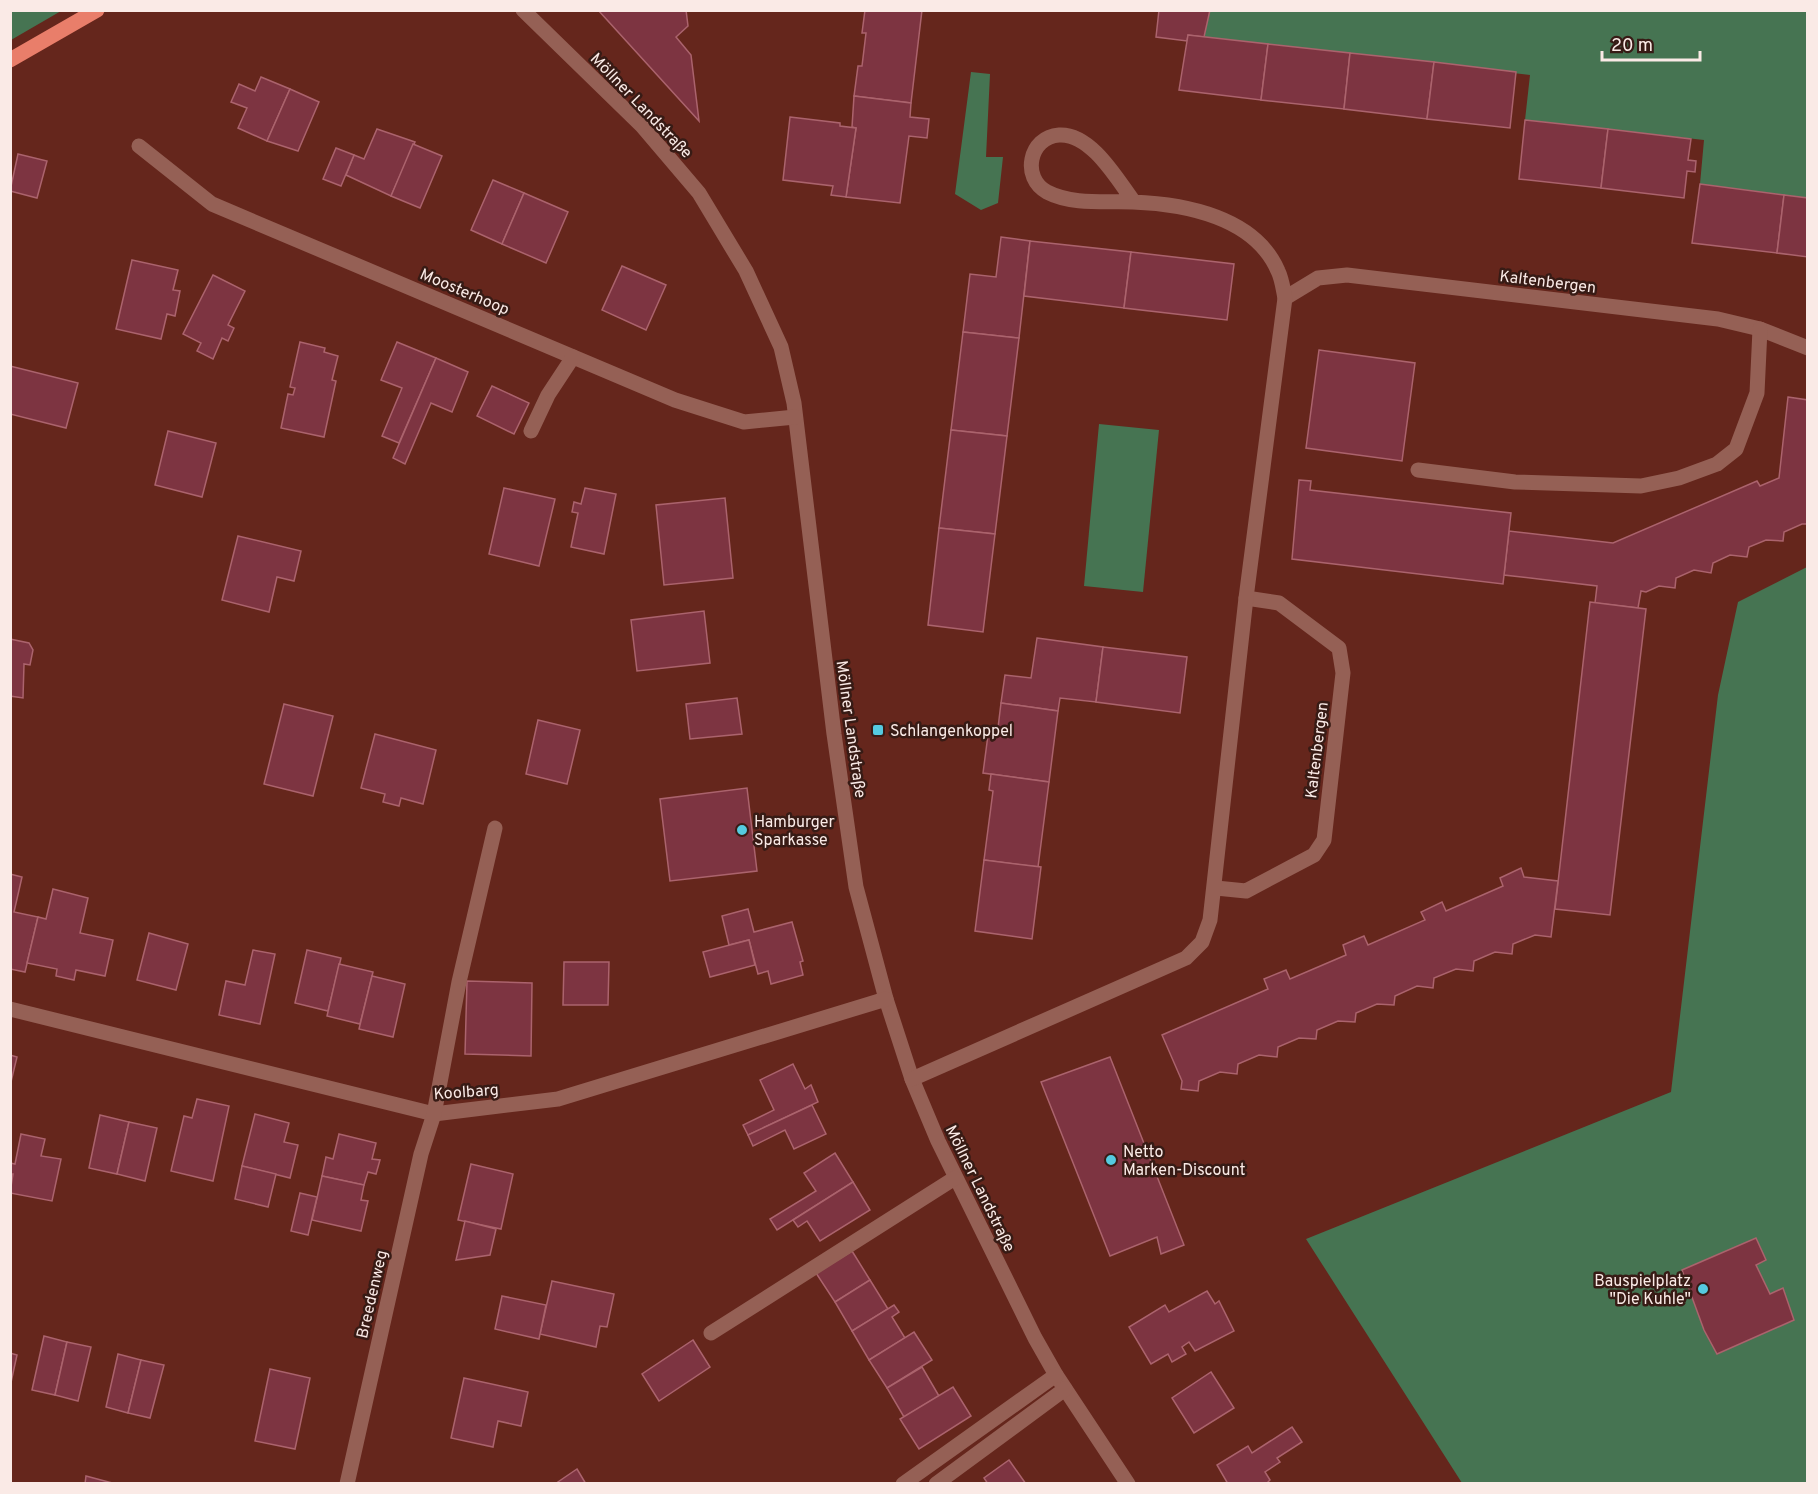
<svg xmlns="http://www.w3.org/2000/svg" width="1818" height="1494" font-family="Overpass,sans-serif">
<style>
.green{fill:#467452}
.building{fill:#7d3441;stroke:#ab636d;stroke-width:1.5}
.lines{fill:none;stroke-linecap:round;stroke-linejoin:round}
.minor{stroke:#956055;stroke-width:15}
.major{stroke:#e97e6a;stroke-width:15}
.poi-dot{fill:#55cadf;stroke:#371b15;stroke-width:2}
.labels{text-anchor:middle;stroke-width:5;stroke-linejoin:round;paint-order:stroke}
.street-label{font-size:16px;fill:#faeae6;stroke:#371b15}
.poi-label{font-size:16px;fill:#faeae6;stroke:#371b15;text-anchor:start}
</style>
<rect width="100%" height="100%" fill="#65261c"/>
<g class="green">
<path d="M1210,10L1807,11V198L1700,184L1704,140L1525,120L1530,75L1204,37Z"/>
<path d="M12,11V10L61,11L11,40Z"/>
<path d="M971,72L990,74L986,157H1003L998,203L981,210L955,194Z"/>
<path d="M1099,424L1159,430L1143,592L1084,586Z"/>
<path d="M1807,567V1483H1462L1306,1239L1671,1092L1718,695L1738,602Z"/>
</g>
<g class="building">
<path d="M598,10H686L688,26L676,37L691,55L699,121Z"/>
<path d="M865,10H922L911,103L854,96L858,66H862L866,33H862Z"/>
<path d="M1159,10H1210L1204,37L1188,35L1187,41L1156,37Z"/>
<path d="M1188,35L1268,44L1261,100L1179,90Z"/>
<path d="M1268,44L1350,53L1344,109L1261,100Z"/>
<path d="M1350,53L1434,62L1427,119L1344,109Z"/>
<path d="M1434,62L1516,72L1510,128L1427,119Z"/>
<path d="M261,77L290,89L267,141L238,128L247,108L231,102L239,84L255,91Z"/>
<path d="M290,89L319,102L298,151L267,141Z"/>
<path d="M854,96L911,103L910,117L929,119L927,138L909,136L900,203L846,197L856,128L852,127Z"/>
<path d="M790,117L840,123V126L856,128L846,197L831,195L833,186L783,180Z"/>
<path d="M1525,120L1608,129L1601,188L1519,179Z"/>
<path d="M377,129L415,142L391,196L346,175L354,155L364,159Z"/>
<path d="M1608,129L1691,139L1688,160L1696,161L1695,172L1687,171L1684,198L1601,188Z"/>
<path d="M413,144L442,156L420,208L391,196Z"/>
<path d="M336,148L354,155L341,186L323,179Z"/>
<path d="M18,154L47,161L37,198L10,191Z"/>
<path d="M493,180L524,193L502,244L471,230Z"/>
<path d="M1700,184L1784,195L1777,253L1692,243Z"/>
<path d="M524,193L568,212L546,263L502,244Z"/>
<path d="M1784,195L1808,198V257L1777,253Z"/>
<path d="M1001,237L1030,241L1019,338L963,332L970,274L996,277Z"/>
<path d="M1030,241L1131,252L1124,308L1024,296Z"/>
<path d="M1131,252L1234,264L1227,320L1124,308Z"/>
<path d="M132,260L178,270L173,290L180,291L175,316L167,314L161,339L116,329Z"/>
<path d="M622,266L666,285L646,330L602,310Z"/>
<path d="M213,275L245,291L228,325L234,328L228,341L222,338L213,359L197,351L201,343L183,334Z"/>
<path d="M963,332L1019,338L1007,436L951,430Z"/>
<path d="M300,342L325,348L324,352L338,356L332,380L336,381L324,437L281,428L288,394L293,395L295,388L290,387Z"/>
<path d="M397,342L436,358L399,443L382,436L402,388L381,380Z"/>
<path d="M1319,350L1415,363L1402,461L1306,448Z"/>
<path d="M436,358L468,372L452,412L431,403L405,464L393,458Z"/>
<path d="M10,366L78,383L66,428L10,414Z"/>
<path d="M492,386L529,403L514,434L477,416Z"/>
<path d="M1788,397L1808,400V524H1802L1784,532L1783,541L1766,540L1749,547L1747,557L1730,555L1713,563L1711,573L1694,570L1676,578L1675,588L1659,586L1646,592L1641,591L1638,608L1595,603L1597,586L1504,575L1509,531L1613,543L1757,481L1760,486L1779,478Z"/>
<path d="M951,430L1007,436L995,534L939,528Z"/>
<path d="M168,431L216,443L202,497L155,485Z"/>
<path d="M1299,480L1311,481L1310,490L1511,513L1503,584L1292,559Z"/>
<path d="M504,488L555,499L539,566L489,554Z"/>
<path d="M585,488L616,494L604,554L571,547L578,513L572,512L574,502L581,504Z"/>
<path d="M725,498L733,578L664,585L656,505Z"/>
<path d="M939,528L995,534L983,632L928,625Z"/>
<path d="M238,536L301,551L294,581L277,577L269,612L222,600Z"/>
<path d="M1590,602L1646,609L1610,915L1555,909Z"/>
<path d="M704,611L710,663L637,671L631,620Z"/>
<path d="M1037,638L1103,647L1096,702L1060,698L1058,711L1001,703L1005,675L1031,678Z"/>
<path d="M10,639L29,643L33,650L30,665L24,664L23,698L10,696Z"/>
<path d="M1103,647L1187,657L1180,713L1096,702Z"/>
<path d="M737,698L742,734L690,739L686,704Z"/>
<path d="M1001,703L1058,711L1049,782L983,773L988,735L997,736Z"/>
<path d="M284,704L333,716L313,796L264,784Z"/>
<path d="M538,720L580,730L567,784L526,774Z"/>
<path d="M375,734L436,750L423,804L401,798L399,806L383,802L385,794L361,788Z"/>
<path d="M991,774L1049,782L1038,867L984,860L993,791L989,790Z"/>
<path d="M747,788L757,871L670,881L660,799Z"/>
<path d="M984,860L1041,867L1032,939L975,931Z"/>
<path d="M1521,868L1524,877L1558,881L1551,937L1535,935L1513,944L1512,954L1495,952L1474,961L1473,971L1456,969L1434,978L1433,988L1417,986L1395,996L1394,1005L1377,1004L1356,1013L1355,1022L1338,1021L1317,1030L1316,1039L1299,1038L1278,1047L1277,1057L1259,1055L1238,1064L1237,1074L1220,1072L1199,1081L1198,1091L1181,1089L1182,1081L1162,1035L1268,989L1264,979L1286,970L1290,979L1346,955L1343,945L1364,936L1368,945L1425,920L1421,912L1442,902L1446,911L1503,886L1500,878Z"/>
<path d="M10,874L22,877L14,912L38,917L25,972L10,969Z"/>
<path d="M53,889L88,898L80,933L113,940L105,976L76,970L74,980L56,976L57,969L27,963L38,917L46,919Z"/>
<path d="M748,909L754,932L792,922L803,961L800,962L803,975L771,984L768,971L758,974L749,940L729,945L722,916Z"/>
<path d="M149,933L188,944L176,990L137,980Z"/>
<path d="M749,940L755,965L710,977L703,952Z"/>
<path d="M253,950L275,954L260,1024L219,1015L226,981L245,985Z"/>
<path d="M307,950L341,958L328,1011L295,1003Z"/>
<path d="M564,962H609L608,1005H563Z"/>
<path d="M339,964L373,972L360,1024L327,1016Z"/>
<path d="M372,976L405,984L393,1037L359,1029Z"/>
<path d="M467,981L532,983L531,1056L465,1054Z"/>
<path d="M10,1055L17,1057L10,1086Z"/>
<path d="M1110,1057L1184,1245L1161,1254L1157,1237L1110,1256L1041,1082Z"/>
<path d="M793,1064L805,1089L811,1085L818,1102L748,1135L743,1125L774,1110L760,1080Z"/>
<path d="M197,1099L229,1106L213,1181L171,1171L184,1116L192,1118Z"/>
<path d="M812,1105L826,1134L794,1149L785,1130L753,1146L748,1135Z"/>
<path d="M255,1114L289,1123L284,1142L298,1145L290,1178L242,1166Z"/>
<path d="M100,1115L129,1122L117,1174L89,1168Z"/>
<path d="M129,1122L157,1128L145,1181L117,1174Z"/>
<path d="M21,1134L45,1139L41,1156L61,1159L52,1201L10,1193L13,1174H10V1163L15,1164Z"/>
<path d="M339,1134L376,1143L372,1159L380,1160L376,1174L368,1172L364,1185L322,1176L326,1157L333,1159Z"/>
<path d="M835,1153L853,1182L777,1230L770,1219L816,1191L804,1173Z"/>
<path d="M471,1164L513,1174L501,1229L458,1220Z"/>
<path d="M242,1166L276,1174L268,1207L235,1199Z"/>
<path d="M322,1176L364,1185L361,1200L368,1201L361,1231L312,1220Z"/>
<path d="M853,1182L870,1210L820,1241L807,1221L798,1227L793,1220Z"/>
<path d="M300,1193L317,1197L308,1235L291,1231Z"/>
<path d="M465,1221L496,1229L490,1255L456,1260Z"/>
<path d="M1756,1238L1766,1260L1756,1265L1770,1294L1783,1288L1794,1320L1717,1354L1704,1330L1682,1270Z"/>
<path d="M852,1251L870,1280L835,1302L816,1273Z"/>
<path d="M870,1280L888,1309L852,1331L835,1302Z"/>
<path d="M552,1281L614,1294L607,1327L600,1326L596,1347L540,1334Z"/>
<path d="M1207,1291L1215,1304L1219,1301L1234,1331L1195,1351L1189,1342L1182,1347L1186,1354L1172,1362L1168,1354L1151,1364L1129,1327L1165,1305L1169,1312Z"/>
<path d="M502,1296L546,1305L539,1339L495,1329Z"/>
<path d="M894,1305L899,1312L892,1317L905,1338L869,1360L852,1331Z"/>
<path d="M914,1332L932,1360L887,1388L869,1360Z"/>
<path d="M44,1336L67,1342L55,1395L32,1390Z"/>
<path d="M693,1340L710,1367L659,1401L642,1374Z"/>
<path d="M67,1342L91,1347L78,1401L55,1395Z"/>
<path d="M10,1353L17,1355L10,1387Z"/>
<path d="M118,1354L141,1360L128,1413L106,1407Z"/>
<path d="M141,1360L164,1365L150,1418L128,1413Z"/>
<path d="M922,1367L939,1396L904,1417L887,1388Z"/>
<path d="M270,1369L310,1378L295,1449L255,1441Z"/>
<path d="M1211,1372L1234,1408L1194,1433L1172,1398Z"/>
<path d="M464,1378L528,1392L521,1426L498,1421L493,1447L451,1438Z"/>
<path d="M953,1387L971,1416L919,1449L900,1419Z"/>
<path d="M1292,1427L1302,1442L1277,1458L1280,1462L1265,1472L1270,1480L1266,1484H1228L1217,1465L1248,1446L1252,1453Z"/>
<path d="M1009,1460L1026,1484H988L984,1478Z"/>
<path d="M577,1469L586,1484H555Z"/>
<path d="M86,1476L116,1484H85Z"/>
</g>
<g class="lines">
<g class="minor">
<path d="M523,10L642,126L699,193L746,271L781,347L794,403L834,734L856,887L886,999L912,1079L938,1141L1035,1338L1056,1375L1128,1484"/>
<path d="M139,146L212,204L675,400L744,422L795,417"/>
<path d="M1285,298L1318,278L1347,275L1718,319L1760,329L1808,348"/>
<path d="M531,431L548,395L573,357"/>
<path d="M1418,470L1515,482L1641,486L1679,478L1717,464L1736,449L1757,393L1760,329"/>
<path d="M1216,888L1246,891L1314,855L1324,840L1343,673L1339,648L1279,603L1246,598"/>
<path d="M10,1009L434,1114L558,1099L886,999"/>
<path d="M912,1079L1186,958L1202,942L1210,920L1246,598L1285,298C1283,289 1282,279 1278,271C1255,217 1185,204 1133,202C1105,201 1072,205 1047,192C1021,178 1029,137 1059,135C1091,133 1117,179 1134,202"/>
<path d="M711,1333L955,1178"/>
<path d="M347,1484L421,1154L434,1114L459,982L495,828"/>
<path d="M903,1484L1056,1375"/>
<path d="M936,1484L1065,1389"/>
</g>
<path class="major" d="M10,60L97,10"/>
</g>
<g class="poi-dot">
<rect x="872" y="724" width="12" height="12" rx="3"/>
<circle cx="742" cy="830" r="6"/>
<circle cx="1111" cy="1160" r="6"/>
<circle cx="1703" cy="1289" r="6"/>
</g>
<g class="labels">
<g class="street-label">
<text transform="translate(642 105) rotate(46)" y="6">Möllner Landstraße</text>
<text transform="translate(1548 281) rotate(7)" y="6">Kaltenbergen</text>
<text transform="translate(465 291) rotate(23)" y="6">Moosterhoop</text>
<text transform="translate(852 729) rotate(82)" y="6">Möllner Landstraße</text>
<text transform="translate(1316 750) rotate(-83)" y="6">Kaltenbergen</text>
<text transform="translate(466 1091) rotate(-4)" y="6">Koolbarg</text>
<text transform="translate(981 1188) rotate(64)" y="6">Möllner Landstraße</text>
<text transform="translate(371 1294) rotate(-77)" y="6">Breedenweg</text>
</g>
<g class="poi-label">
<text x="890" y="736">Schlangenkoppel</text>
<text x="754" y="827">Hamburger<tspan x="754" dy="18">Sparkasse</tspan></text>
<text x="1123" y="1157">Netto<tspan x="1123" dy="18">Marken-Discount</tspan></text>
<text x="1691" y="1286" text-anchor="end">Bauspielplatz<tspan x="1691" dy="18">"Die Kuhle"</tspan></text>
</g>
</g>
<rect width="1818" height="1494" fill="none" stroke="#faeae6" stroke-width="24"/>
<path d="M1602 51v9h98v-9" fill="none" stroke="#faeae6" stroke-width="3"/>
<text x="1611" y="51" font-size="18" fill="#faeae6" stroke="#371b15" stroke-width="4.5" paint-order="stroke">20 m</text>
</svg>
